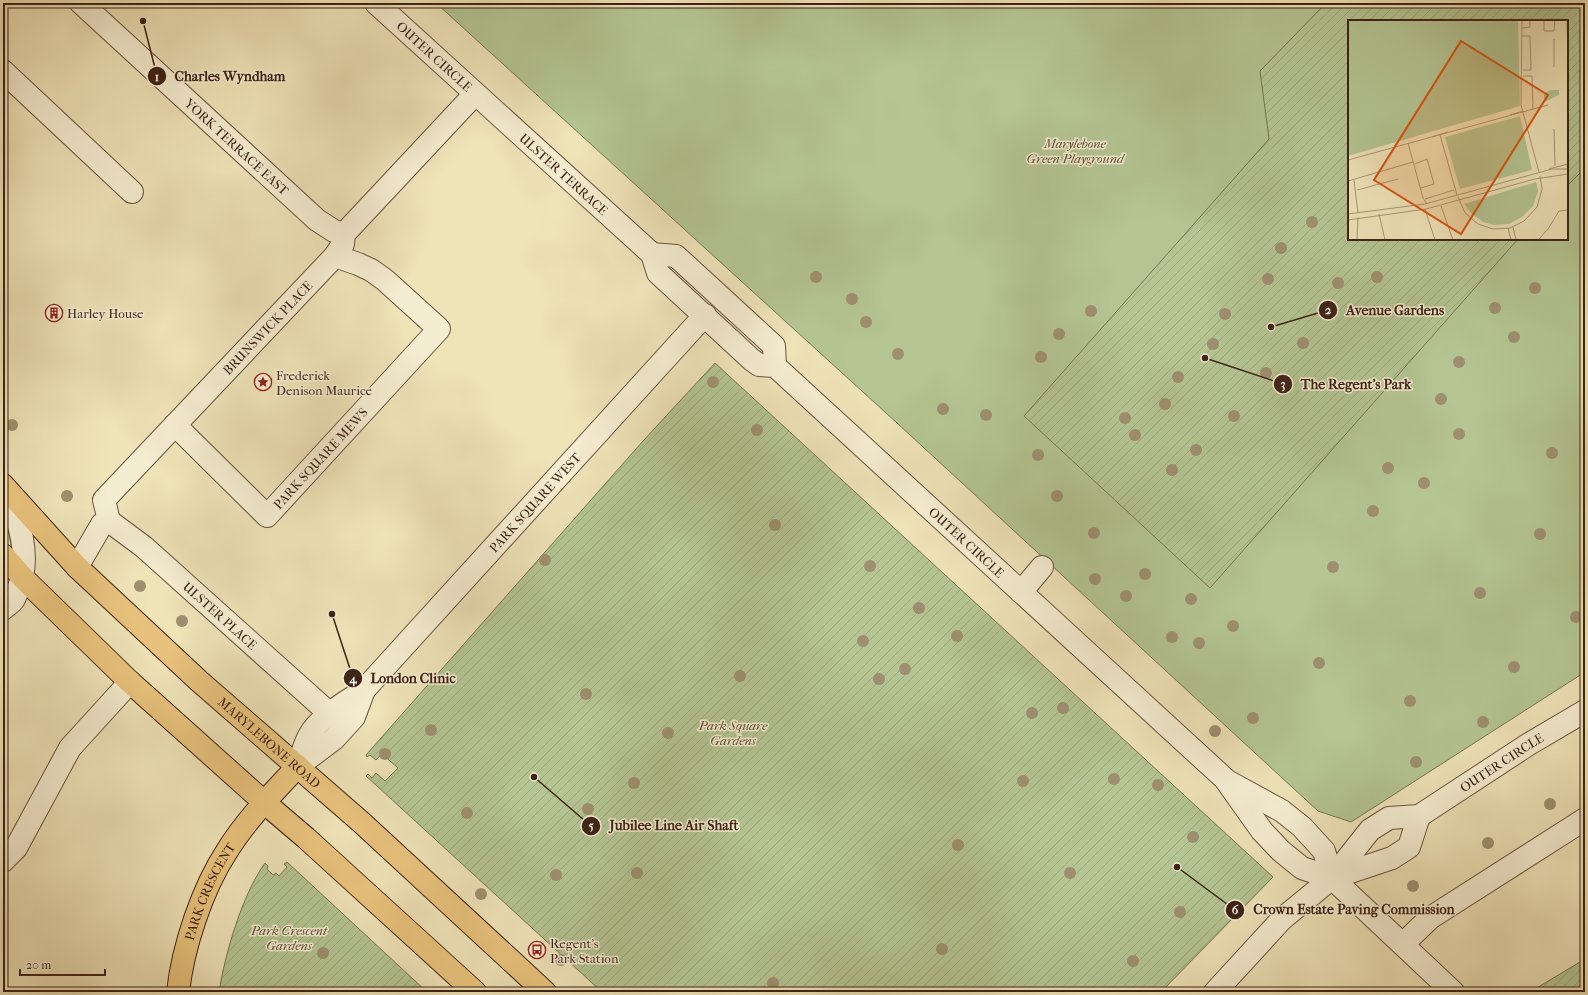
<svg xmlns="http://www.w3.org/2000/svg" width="1588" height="995" font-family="'IM FELL French Canon',serif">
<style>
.park{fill:#b4c593;stroke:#787455;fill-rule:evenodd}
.garden{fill:url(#garden-furrows);stroke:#787455}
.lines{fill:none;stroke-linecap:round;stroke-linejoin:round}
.minor-casing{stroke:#6a523f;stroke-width:24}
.major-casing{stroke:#3d2217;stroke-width:24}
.highway-casing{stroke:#3d2217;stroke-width:24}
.minor{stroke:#f5edd1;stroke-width:22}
.major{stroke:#e8c27c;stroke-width:22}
.highway{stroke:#e8c27c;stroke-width:22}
.tree{fill:#9e8f70}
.labels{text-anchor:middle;stroke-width:3;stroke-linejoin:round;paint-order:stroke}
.street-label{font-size:13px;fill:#3d2217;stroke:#f5edd1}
.park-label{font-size:13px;font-style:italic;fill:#5b4b36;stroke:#f5edd1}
.poi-label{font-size:13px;fill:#3d2217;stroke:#f5edd1;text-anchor:start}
.inset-road{fill:none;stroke:#a89678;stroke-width:1}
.view{fill:#d7540d;fill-opacity:0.15;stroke:#d7540d;stroke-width:2}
.inset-edge{fill:none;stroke:#3d2217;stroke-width:2}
.leader{fill:none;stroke:#3d2217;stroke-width:1.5}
.callout-dot{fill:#3d2217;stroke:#f5edd1;stroke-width:1.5}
.mark-label{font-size:12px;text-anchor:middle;font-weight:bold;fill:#fff}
.callout-label{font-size:14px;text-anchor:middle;font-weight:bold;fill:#3d2217;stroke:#f5edd1;stroke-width:3;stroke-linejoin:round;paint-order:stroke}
</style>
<defs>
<pattern id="garden-furrows" width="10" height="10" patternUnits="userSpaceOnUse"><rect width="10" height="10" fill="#b4c593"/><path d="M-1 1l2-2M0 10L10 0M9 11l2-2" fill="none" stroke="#9ca97e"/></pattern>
</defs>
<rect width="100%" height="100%" fill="#efe3b8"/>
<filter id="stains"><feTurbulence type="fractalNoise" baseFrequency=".005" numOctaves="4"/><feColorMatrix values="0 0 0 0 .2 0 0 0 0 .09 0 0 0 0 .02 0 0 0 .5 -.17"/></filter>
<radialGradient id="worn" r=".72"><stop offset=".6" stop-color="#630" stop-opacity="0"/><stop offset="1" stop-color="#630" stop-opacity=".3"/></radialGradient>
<path class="park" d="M436,3H1585V672L1351,822L1318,811L897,423ZM1349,21H1567V239H1349Z"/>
<g class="garden">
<path d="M1326,3H1585V168L1567,186V21H1349V239H1518L1210,588L1024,416L1269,139L1260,71Z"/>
<path d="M715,363L1273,877L1161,992H602L366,776L368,774L372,778L376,773L385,781L398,768L382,754L376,760L370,755L367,757L366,755L643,441Z"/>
<path d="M287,862L427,992H219C225,954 242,895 265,863L268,866L267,869L273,875L276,873L279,876L287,867L284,864Z"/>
<path d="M1580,962L1585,966V992H1530Z"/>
</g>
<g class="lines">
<defs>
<g id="minor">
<path id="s1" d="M81,3L317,220L334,231L344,234"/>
<path id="s2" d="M376,3L652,254L658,273L752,360L759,365L775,366L1225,779L1262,831L1281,851L1302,868L1332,878L1392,858L1409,847L1419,816"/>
<path d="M3,71L132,192"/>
<path d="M652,254L676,256L774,346L775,366"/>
<path id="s3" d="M175,425L267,516L439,329L385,280L371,270L358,264L335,256"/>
<path id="s4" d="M109,521L104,500L335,256L343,244L344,234L475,94"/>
<path id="s5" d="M109,521L144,547L330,714"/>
<path d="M77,567L102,524L109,521"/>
<path d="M1021,592L1042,567"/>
<path d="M3,609C6,606 12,603 14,599C16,596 17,591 19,587C31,555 19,519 5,489"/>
<path id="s6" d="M298,766C301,757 304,745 309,736C319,717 346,702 364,690L705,315"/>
<path d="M298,766L334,739L354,717L364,690"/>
<path d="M1229,782L1282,811L1302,827L1324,851L1332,878"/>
<path d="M3,861L16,848L70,748L130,682"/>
<path d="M1332,878L1453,992"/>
<path d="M1403,944L1430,918L1585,819"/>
<path id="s7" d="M1215,992L1282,919L1332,878L1370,830L1389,818L1419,816L1529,744L1585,711"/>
</g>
<g id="major">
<path id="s8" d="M178,992C183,947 202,889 227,851C246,820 273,793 298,766"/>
</g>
<g id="highway">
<path id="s9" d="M3,485L77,567L199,681L361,822L545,992"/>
<path d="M3,555L22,577L130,682L265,803L306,838L475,992"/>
</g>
</defs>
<use href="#minor" class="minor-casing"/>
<use href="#major" class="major-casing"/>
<use href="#highway" class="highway-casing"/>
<use href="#minor" class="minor"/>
<use href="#major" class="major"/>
<use href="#highway" class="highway"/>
</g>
<g class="tree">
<circle cx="1312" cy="222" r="6"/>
<circle cx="1281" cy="248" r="6"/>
<circle cx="816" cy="277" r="6"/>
<circle cx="1377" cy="277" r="6"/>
<circle cx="1268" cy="279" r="6"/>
<circle cx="1338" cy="283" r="6"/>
<circle cx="1535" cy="288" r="6"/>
<circle cx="852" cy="299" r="6"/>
<circle cx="1495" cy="308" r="6"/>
<circle cx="1091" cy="311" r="6"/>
<circle cx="1225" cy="314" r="6"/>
<circle cx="866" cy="322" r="6"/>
<circle cx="1059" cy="334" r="6"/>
<circle cx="1514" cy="337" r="6"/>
<circle cx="1303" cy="343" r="6"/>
<circle cx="1213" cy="344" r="6"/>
<circle cx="898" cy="354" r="6"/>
<circle cx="1041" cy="357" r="6"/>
<circle cx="1459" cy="362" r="6"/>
<circle cx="1266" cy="373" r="6"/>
<circle cx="1178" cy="377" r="6"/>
<circle cx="713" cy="382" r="6"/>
<circle cx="1441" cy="399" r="6"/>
<circle cx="1165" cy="404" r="6"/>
<circle cx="943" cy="409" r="6"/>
<circle cx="986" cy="415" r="6"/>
<circle cx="1234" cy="416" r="6"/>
<circle cx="1125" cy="418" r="6"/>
<circle cx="12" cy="425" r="6"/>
<circle cx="757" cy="430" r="6"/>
<circle cx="1459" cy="434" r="6"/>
<circle cx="1135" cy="435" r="6"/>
<circle cx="1196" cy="450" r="6"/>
<circle cx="1552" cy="453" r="6"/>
<circle cx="1038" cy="455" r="6"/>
<circle cx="1388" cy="468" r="6"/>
<circle cx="1172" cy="470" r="6"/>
<circle cx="1424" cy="483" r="6"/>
<circle cx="67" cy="496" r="6"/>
<circle cx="1057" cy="496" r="6"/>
<circle cx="1373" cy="511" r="6"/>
<circle cx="775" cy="525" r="6"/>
<circle cx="1094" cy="533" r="6"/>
<circle cx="1540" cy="534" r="6"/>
<circle cx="545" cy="560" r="6"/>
<circle cx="870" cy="566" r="6"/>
<circle cx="1333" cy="567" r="6"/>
<circle cx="1145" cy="574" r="6"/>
<circle cx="1095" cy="579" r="6"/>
<circle cx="140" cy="586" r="6"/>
<circle cx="1480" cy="593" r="6"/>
<circle cx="1126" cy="596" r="6"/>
<circle cx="1191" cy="599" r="6"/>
<circle cx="919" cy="608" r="6"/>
<circle cx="1576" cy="617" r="6"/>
<circle cx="182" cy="621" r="6"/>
<circle cx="1233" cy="626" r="6"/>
<circle cx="957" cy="636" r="6"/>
<circle cx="1172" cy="637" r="6"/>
<circle cx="863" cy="641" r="6"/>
<circle cx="1199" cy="643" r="6"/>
<circle cx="1319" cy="663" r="6"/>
<circle cx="1514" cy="667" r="6"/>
<circle cx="905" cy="669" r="6"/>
<circle cx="740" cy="676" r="6"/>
<circle cx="879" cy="679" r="6"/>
<circle cx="586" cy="694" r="6"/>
<circle cx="1410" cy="701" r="6"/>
<circle cx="1063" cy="708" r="6"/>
<circle cx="1032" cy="713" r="6"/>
<circle cx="1253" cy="718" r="6"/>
<circle cx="1483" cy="722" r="6"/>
<circle cx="431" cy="730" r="6"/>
<circle cx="1215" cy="731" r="6"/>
<circle cx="668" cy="733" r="6"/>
<circle cx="385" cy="754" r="6"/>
<circle cx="1416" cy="762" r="6"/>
<circle cx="1114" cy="779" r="6"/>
<circle cx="1023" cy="781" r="6"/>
<circle cx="634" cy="783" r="6"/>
<circle cx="1158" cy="785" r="6"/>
<circle cx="1550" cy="804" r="6"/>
<circle cx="588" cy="809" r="6"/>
<circle cx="467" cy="813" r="6"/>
<circle cx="1193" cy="837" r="6"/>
<circle cx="1488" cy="843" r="6"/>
<circle cx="958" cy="845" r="6"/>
<circle cx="637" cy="873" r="6"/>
<circle cx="1070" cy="873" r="6"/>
<circle cx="556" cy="875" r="6"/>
<circle cx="1413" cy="886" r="6"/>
<circle cx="481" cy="894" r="6"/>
<circle cx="1180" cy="912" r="6"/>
<circle cx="942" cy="949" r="6"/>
<circle cx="323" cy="953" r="6"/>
<circle cx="561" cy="960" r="6"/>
<circle cx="1133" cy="961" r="6"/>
<circle cx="773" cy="983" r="6"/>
</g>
<defs>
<symbol id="building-ring" viewBox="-11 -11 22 22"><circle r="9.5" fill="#f5edd1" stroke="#8f2418" stroke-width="1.5"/><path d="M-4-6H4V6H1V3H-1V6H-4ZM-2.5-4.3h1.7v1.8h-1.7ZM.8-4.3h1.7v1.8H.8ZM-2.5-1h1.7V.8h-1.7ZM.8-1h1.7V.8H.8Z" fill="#8f2418"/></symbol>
<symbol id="sight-ring" viewBox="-11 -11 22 22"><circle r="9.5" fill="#f5edd1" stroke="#8f2418" stroke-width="1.5"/><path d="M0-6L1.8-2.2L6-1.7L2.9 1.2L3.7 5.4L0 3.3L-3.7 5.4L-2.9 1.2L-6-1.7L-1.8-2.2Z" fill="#8f2418"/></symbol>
<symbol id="bus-ring" viewBox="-11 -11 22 22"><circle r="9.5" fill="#f5edd1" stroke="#8f2418" stroke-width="1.5"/><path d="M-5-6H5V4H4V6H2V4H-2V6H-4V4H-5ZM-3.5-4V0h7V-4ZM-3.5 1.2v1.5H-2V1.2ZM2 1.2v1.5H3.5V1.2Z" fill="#8f2418"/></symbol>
</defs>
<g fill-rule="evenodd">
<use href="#building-ring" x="44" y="303" width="20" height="20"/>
<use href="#sight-ring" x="253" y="372" width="20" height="20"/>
<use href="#bus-ring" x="527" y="940" width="20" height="20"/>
</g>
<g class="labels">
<g class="street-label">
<text dy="5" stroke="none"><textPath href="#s2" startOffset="79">OUTER CIRCLE</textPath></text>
<text dy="5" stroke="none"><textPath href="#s1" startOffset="212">YORK TERRACE EAST</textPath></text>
<text dy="5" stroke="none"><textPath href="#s2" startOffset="254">ULSTER TERRACE</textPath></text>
<text dy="5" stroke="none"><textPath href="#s4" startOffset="259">BRUNSWICK PLACE</textPath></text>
<text dy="5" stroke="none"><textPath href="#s3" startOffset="208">PARK SQUARE MEWS</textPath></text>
<text dy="5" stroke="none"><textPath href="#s6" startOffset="358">PARK SQUARE WEST</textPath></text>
<text dy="5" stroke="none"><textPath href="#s2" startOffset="806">OUTER CIRCLE</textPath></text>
<text dy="5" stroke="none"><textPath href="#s5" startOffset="146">ULSTER PLACE</textPath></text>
<text dy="5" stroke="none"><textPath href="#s9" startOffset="371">MARYLEBONE ROAD</textPath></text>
<text dy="5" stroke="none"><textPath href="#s7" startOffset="376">OUTER CIRCLE</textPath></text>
<text dy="5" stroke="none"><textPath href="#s8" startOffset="106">PARK CRESCENT</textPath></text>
</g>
<g class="park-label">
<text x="1075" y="148">Marylebone<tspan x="1075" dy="15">Green Playground</tspan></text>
<text x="733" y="730">Park Square<tspan x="733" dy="15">Gardens</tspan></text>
<text x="289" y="935">Park Crescent<tspan x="289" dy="15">Gardens</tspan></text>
</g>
<g class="poi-label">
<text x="67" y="318">Harley House</text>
<text x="276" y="380">Frederick<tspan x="276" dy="15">Denison Maurice</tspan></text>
<text x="550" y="948">Regent's<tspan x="550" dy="15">Park Station</tspan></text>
</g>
</g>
<g transform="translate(1348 20)">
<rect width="220" height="220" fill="#efe3b8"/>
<path d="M0,0H170L172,86L0,136Z" fill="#b4c593"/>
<path d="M88,0H119L143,86L118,93L107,56L101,53ZM0,14L19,31L12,44L10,41L1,50L0,32L5,27L0,24ZM202,70H211V75L196,82V74ZM172,96L184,150L112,169L97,117ZM188,162L190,171L185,186L174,197L161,204L146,205L135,202L124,194L116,184Z" fill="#b4c593"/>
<path class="inset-road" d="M174,0L173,85L191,152M196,0V11H206L207,0M219,0L220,34M174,8L182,7V0M174,16H182L183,50H175M206,19V47M175,56H184L185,89M162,95L175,91M206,109L207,146M92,115L109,175M84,117L100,112M60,123L75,178L79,184M0,140L200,85M67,144L79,139L86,164L73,168M201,149L220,144M6,160L10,193M0,161L65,142M9,170L50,159M110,177L117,193L130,204L145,209L162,208L176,201L189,187L194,169L192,156M77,179L106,170M93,186L105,220M77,189L87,220M0,194L77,184L204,149H220M31,194L37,220M0,200L78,189L187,159L220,154M165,207L168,220M160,208L163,220M191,219L200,209L211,191L220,190M9,220L10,197"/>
<path class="view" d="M113,21L200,75L113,214L26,160Z"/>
<rect width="220" height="220" class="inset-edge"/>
</g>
<path class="leader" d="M143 21L157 76M1271 327L1328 310M1205 358L1283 384M332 614L353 678M534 777L591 826M1177 867L1235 910"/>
<g class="callout-dot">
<circle cx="143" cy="21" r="4"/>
<circle cx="1271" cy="327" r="4"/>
<circle cx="1205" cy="358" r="4"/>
<circle cx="332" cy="614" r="4"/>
<circle cx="534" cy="777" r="4"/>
<circle cx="1177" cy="867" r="4"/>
<circle cx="157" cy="76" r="10"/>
<circle cx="1328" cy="310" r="10"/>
<circle cx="1283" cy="384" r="10"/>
<circle cx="353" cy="678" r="10"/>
<circle cx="591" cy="826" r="10"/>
<circle cx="1235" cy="910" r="10"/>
</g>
<g class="mark-label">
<text x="157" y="81">1</text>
<text x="1328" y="314">2</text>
<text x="1283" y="388">3</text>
<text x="353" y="683">4</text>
<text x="591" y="830">5</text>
<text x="1235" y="914">6</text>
</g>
<g class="callout-label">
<text x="230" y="81">Charles Wyndham</text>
<text x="1395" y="315">Avenue Gardens</text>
<text x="1356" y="389">The Regent's Park</text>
<text x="413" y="683">London Clinic</text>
<text x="674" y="830">Jubilee Line Air Shaft</text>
<text x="1354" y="914">Crown Estate Paving Commission</text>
</g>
<rect width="1588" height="995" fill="none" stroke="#efe3b8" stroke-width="16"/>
<rect x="4" y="4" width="1580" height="987" fill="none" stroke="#3d2217" stroke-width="2"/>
<rect x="8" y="8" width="1572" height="979" fill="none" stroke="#3d2217"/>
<path d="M20 969v6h85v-6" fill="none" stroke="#3d2217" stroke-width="2"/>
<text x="26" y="969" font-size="12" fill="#3d2217" stroke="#f5edd1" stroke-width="3" paint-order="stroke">20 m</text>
<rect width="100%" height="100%" filter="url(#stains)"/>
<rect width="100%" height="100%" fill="url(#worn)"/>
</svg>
